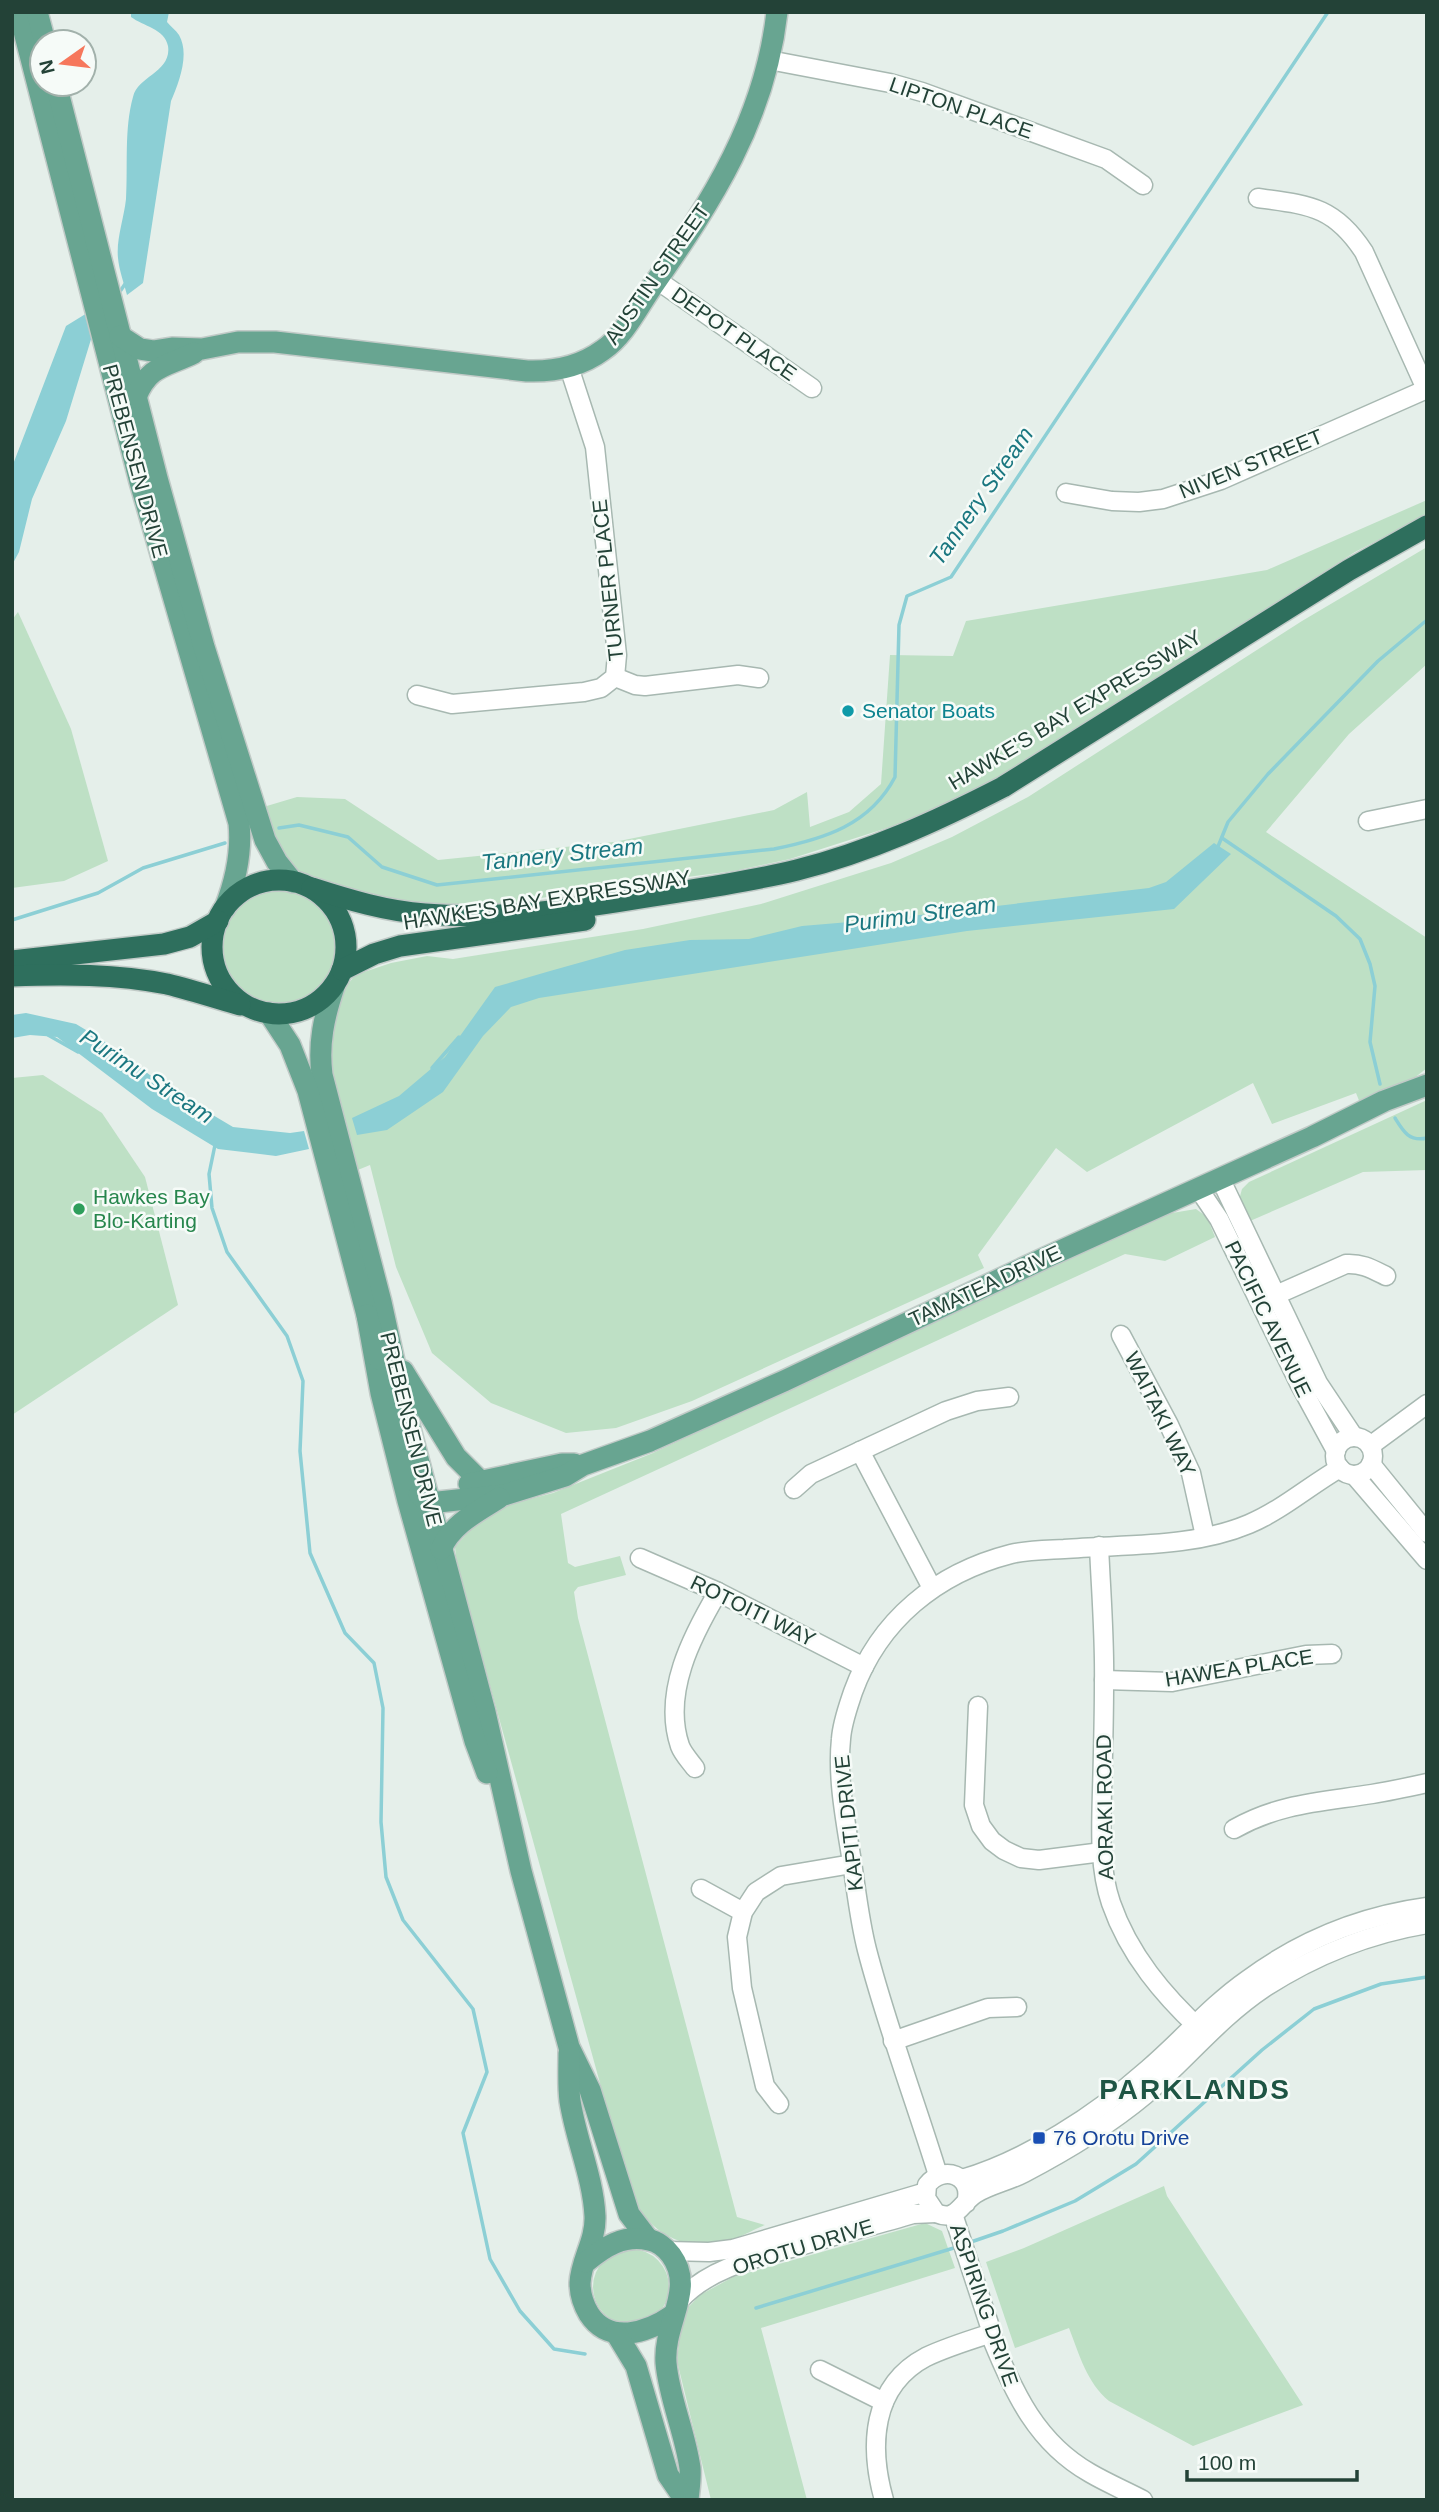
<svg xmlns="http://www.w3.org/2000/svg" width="1439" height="2512" font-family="Helvetica,sans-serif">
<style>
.green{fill:#bee0c5}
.water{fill:#8ccfd5}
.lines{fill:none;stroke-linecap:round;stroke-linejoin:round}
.stream{stroke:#8ccfd5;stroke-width:3.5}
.minor-casing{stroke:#a7b8b1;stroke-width:21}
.major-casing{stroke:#c1cac7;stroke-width:24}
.highway-casing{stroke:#c1cac7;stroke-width:24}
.minor{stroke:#fff;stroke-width:18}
.major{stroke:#68a591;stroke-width:21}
.highway{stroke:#2e6f5d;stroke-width:21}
.culture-dot{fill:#0f9aa8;stroke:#f6fbf8;stroke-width:2.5}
.leisure-dot{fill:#2e9e5b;stroke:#f6fbf8;stroke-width:2.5}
.transit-dot{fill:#1a4fb4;stroke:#f6fbf8;stroke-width:2.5}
.labels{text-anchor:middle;stroke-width:5;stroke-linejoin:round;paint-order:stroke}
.street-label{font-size:21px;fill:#234237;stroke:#f6fbf8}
.culture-label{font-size:21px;fill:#0d838f;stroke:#f6fbf8;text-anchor:start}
.leisure-label{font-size:21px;fill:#27864d;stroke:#f6fbf8;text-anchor:start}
.transit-label{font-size:21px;fill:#164399;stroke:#f6fbf8;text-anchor:start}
.water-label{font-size:23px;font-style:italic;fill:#1a7780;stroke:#f6fbf8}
.district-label{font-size:28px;font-weight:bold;letter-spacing:2px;fill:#1e5544;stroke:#f6fbf8}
</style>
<rect width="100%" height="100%" fill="#e5efea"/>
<g class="green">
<path d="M1427,500V515L1355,552L1040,754L968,795L909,821L790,859L734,871L584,890L482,909L382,900L312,879L299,873L288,864L260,808L297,797L345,799L438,860L614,842L774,810L807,792L810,827L849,812L881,784L890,655L953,656L966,621L1267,570Z"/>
<path d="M1427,547V664L1349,734L1266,832L1427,938V1068L1404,1086L1362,1108L1356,1093L1272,1124L1253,1083L1087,1172L1056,1148L978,1255L984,1268L692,1401L616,1428L566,1433L491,1403L432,1353L396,1267L370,1165L353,1172L327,1055L339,996L355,975L391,963L427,956L453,959L643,929L761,904L891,863L952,837L1028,797L1302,621Z"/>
<path d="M18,612L71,729L108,861L64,881L12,888V620Z"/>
<circle cx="279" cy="948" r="58"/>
<path d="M43,1075L102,1113L145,1177L178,1305L12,1415V1078Z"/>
<path d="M1427,1100V1170L1363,1172L1250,1221L1239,1200L1242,1189L1249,1182Z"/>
<path d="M1196,1209L1207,1217L1215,1237L1165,1261L1125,1254L561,1514L568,1563L575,1567L620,1556L626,1575L578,1587L574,1592L578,1618L737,2217L765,2225C752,2230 738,2239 724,2242C681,2253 643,2229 629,2188L457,1566L455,1547L470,1530L503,1506L553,1493L653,1453L1160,1215Z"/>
<path d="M1164,2186L1167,2196L1303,2405L1193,2446L1109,2401C1087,2383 1079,2354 1069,2328L1015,2348L986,2262L1024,2248Z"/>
<path d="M925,2223L942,2231L955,2268L761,2328L807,2500H711L677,2361L682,2314L700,2295L733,2277Z"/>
<circle cx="631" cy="2287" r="38"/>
</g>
<g class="water">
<path d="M131,12H169L167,22C170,26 176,30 179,35C190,54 179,82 171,101L143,283L127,295C124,283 119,270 118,258C116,240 124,218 126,199C128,166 124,129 133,97C138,76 172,72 168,46C165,29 143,26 131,17Z"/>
<path d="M92,310L96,323L66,421L32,499L19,552L12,565V467L66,326Z"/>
<path d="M1214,843L1231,854L1174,909L967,931L539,998L511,1007L483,1036L443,1092L387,1130L357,1135L352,1118L399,1096L445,1057L495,987L550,971L625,950L690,940L749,939L802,926L885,919L1149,888L1166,882Z"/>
<path d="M26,1013L76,1024L101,1039L169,1089L233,1127L290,1133L304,1131L309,1149L276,1156L218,1149L152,1109L57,1037L30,1035L12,1038V1015Z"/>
</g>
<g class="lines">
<g class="stream">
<path d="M121,290L127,281"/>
<path d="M279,828L299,825L348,837L382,867L437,885L774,849C824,839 870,825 895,777L899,625L907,596L951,577L1328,12"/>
<path d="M1222,838L1336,916L1360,939L1370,964L1375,986L1370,1042L1380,1084"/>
<path d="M1217,849L1228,822L1268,774L1378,661L1427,620"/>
<path d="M12,920L98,893L143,868L225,843"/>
<path d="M48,1035L78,1052"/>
<path d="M432,1068L459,1037"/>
<path d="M1395,1118C1403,1131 1409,1142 1427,1138"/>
<path d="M215,1145L209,1174L212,1208L227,1252L287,1336L303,1381L300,1451L310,1553L345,1633L374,1663L383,1708L381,1822L386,1877L403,1920L473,2009L487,2072L463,2133L490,2259L520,2311L554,2349L585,2354"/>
<path d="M968,2243L1003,2231L1075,2201L1136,2164L1262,2050L1314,2009L1381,1984L1427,1977"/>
<path d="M756,2308L957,2247"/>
</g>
<defs>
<g id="minor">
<path d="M769,60L890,83L922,92L1106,159L1143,185"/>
<path d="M1258,198C1309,205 1334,206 1364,252L1426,389"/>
<path d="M657,280L812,388"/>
<path d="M1066,493L1112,501L1139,502L1163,499L1221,480L1427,389"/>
<path d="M615,677L635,685L645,686L738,675L759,678"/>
<path d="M417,695L452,704L584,692L601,688L615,677L617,655L595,447L569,367"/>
<path d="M1368,821L1427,809"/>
<path d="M1220,1178L1318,1383L1354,1437"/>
<path d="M1198,1188L1219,1219L1299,1383L1336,1451"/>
<path d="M1267,1299L1346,1264C1362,1263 1372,1269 1386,1276"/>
<path d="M1121,1335L1169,1425L1191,1473L1205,1536"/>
<circle cx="1354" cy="1456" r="19"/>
<path d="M1370,1446L1427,1404"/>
<path d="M860,1451L932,1588"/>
<path d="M1371,1464L1427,1533"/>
<path d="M1354,1475L1427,1560"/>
<path d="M794,1489L811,1474L946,1411L977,1401L1009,1397"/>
<path d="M1099,1546C1101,1593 1105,1639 1104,1685C1104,1721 1103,1756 1102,1792C1101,1829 1099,1868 1111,1903C1129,1955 1164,1996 1203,2032"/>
<path d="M640,1558L718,1592L864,1667"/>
<path d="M1104,1680L1172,1682L1306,1655L1332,1654"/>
<path d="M978,1706L974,1805L981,1826L992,1841L1004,1850L1021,1858L1039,1860L1102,1852"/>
<path d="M695,1768C690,1761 683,1754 680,1746C662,1693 692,1636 718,1592"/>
<path d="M1234,1829C1280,1803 1322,1802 1372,1794C1391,1791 1409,1787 1427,1783"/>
<path d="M701,1889L743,1912"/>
<path d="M893,2041L988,2008L1017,2007"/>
<path d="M779,2104L765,2086L742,1988L737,1937L743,1912L756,1892L781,1876L852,1864"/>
<path d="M938,2175C915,2100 887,2027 867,1950C859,1919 856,1887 851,1856C845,1818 837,1777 841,1739C842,1723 848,1707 853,1692C879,1620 937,1573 1011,1554C1028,1550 1046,1550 1064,1549C1125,1544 1192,1548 1249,1524C1282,1510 1309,1486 1340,1468"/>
<path d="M962,2179C1027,2160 1097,2114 1148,2069C1182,2040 1210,2006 1247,1980C1300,1941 1361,1916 1427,1907"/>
<path d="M966,2203C974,2175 943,2164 927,2185L926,2198L936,2213C957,2222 960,2204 975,2194C989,2185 1009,2181 1024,2173C1066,2151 1109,2125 1145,2095C1186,2060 1219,2018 1264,1988C1315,1955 1367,1934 1427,1924"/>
<path d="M953,2214L992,2333V2339C1014,2393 1037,2443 1090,2473C1107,2483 1126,2491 1143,2500"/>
<path d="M668,2251L709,2252L733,2249L926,2192"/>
<path d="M679,2301C711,2265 765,2256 810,2243C844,2233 879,2224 913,2214L936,2213"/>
<path d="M820,2370L884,2402"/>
<path d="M884,2500C869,2447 871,2386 926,2357C947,2347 970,2340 992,2333"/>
</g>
<g id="major">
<path d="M19,12L140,482L239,823C242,853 236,880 225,908"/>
<path d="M37,12L45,42"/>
<path d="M56,84L157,478L204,647L265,840L277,862L293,882"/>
<path d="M120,336L140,349L153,351L172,348L202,349L238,342H275L527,371C555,372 580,367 603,350C624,336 638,307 652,287C712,201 765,119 777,12"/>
<path d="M136,397C149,365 166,367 194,353"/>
<path d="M334,987C324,1017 318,1043 322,1075L381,1302L403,1402L485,1712L521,1871L569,2047L590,2090L629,2214L648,2239"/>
<path d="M269,1013L290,1045L308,1091L367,1315L381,1393L408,1501L475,1741L487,1773"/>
<path d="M367,1315L379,1359"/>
<path d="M403,1371L456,1457L481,1482"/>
<path d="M469,1484L562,1464H574"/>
<path d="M419,1494L429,1503L504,1495L565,1476L583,1465L650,1441L784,1381L1047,1257L1312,1137L1384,1101L1427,1085"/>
<path d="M441,1549C452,1524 477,1512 499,1498"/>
<path d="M569,2053C569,2069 568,2086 570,2101C576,2140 593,2177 595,2216C596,2241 581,2260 580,2283C580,2294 583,2304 589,2314C609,2345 647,2333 673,2315"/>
<path d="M586,2262C604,2247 624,2234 649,2240C657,2241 666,2248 671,2255C696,2289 663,2323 666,2363C669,2398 685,2432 690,2468C691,2478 689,2489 688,2500"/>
<path d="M616,2333L636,2366L668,2475L685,2500"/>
</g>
<g id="highway">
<circle cx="279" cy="947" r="67"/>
<path d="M312,888C349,900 386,911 425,914C493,920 568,910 635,899C689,890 744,883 797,870C869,852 937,821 1003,787L1349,570L1427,526"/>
<path d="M12,961L164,944L190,937L218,921"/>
<path d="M342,970L374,954L400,946L585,920"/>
<path d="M12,976C64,974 116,974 167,984C192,990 216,998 240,1005"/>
</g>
</defs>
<use href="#minor" class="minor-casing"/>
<use href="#major" class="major-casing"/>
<use href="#highway" class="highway-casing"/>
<use href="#minor" class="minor"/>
<use href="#major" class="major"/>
<use href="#highway" class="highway"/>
</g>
<circle class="culture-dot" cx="848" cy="711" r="7"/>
<circle class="leisure-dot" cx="79" cy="1209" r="7"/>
<rect class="transit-dot" x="1032" y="2131" width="14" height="14" rx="3.5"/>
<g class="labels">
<g class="street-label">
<text transform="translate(961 108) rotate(19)" y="7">LIPTON PLACE</text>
<text transform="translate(657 274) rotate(-55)" y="7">AUSTIN STREET</text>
<text transform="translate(734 334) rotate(35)" y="7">DEPOT PLACE</text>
<text transform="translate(135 461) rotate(75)" y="7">PREBENSEN DRIVE</text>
<text transform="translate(1251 464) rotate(-22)" y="7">NIVEN STREET</text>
<text transform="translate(608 580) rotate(-96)" y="7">TURNER PLACE</text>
<text transform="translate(1075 710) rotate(-31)" y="7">HAWKE'S BAY EXPRESSWAY</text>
<text transform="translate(547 900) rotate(-9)" y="7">HAWKE'S BAY EXPRESSWAY</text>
<text transform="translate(985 1286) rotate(-25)" y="7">TAMATEA DRIVE</text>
<text transform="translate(1268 1319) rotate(64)" y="7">PACIFIC AVENUE</text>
<text transform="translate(1160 1414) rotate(64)" y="7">WAITAKI WAY</text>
<text transform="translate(411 1429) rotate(76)" y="7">PREBENSEN DRIVE</text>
<text transform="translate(753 1611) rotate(26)" y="7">ROTOITI WAY</text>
<text transform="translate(1239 1668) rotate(-9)" y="7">HAWEA PLACE</text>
<text transform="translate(1105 1807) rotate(-91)" y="7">AORAKI ROAD</text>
<text transform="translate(849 1823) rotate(-96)" y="7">KAPITI DRIVE</text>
<text transform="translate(803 2247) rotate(-17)" y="7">OROTU DRIVE</text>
<text transform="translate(984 2305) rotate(71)" y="7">ASPIRING DRIVE</text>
</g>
<g class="culture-label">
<text x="862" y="718">Senator Boats</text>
</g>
<g class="leisure-label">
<text x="93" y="1204">Hawkes Bay<tspan x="93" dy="24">Blo-Karting</tspan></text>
</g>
<g class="transit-label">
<text x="1053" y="2145">76 Orotu Drive</text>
</g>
<g class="water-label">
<text transform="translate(981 496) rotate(-55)" y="8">Tannery Stream</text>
<text transform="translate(562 854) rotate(-6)" y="8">Tannery Stream</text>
<text transform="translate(920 914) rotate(-8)" y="8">Purimu Stream</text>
<text transform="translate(147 1076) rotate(33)" y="8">Purimu Stream</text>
</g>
<g class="district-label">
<text x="1195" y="2099">PARKLANDS</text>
</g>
</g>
<rect width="1439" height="2512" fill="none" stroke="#234237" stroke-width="28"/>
<g transform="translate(63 63) rotate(256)"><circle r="33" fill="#f6fbf8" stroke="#a2b1ab" stroke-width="2"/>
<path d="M0-5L12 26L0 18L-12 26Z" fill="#f6775c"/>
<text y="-10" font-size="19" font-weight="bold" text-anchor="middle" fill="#234237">N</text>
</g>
<path d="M1187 2470v10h170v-10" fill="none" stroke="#234237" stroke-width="3.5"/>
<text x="1198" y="2470" font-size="21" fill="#234237" stroke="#f6fbf8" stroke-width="5" paint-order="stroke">100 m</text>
</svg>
